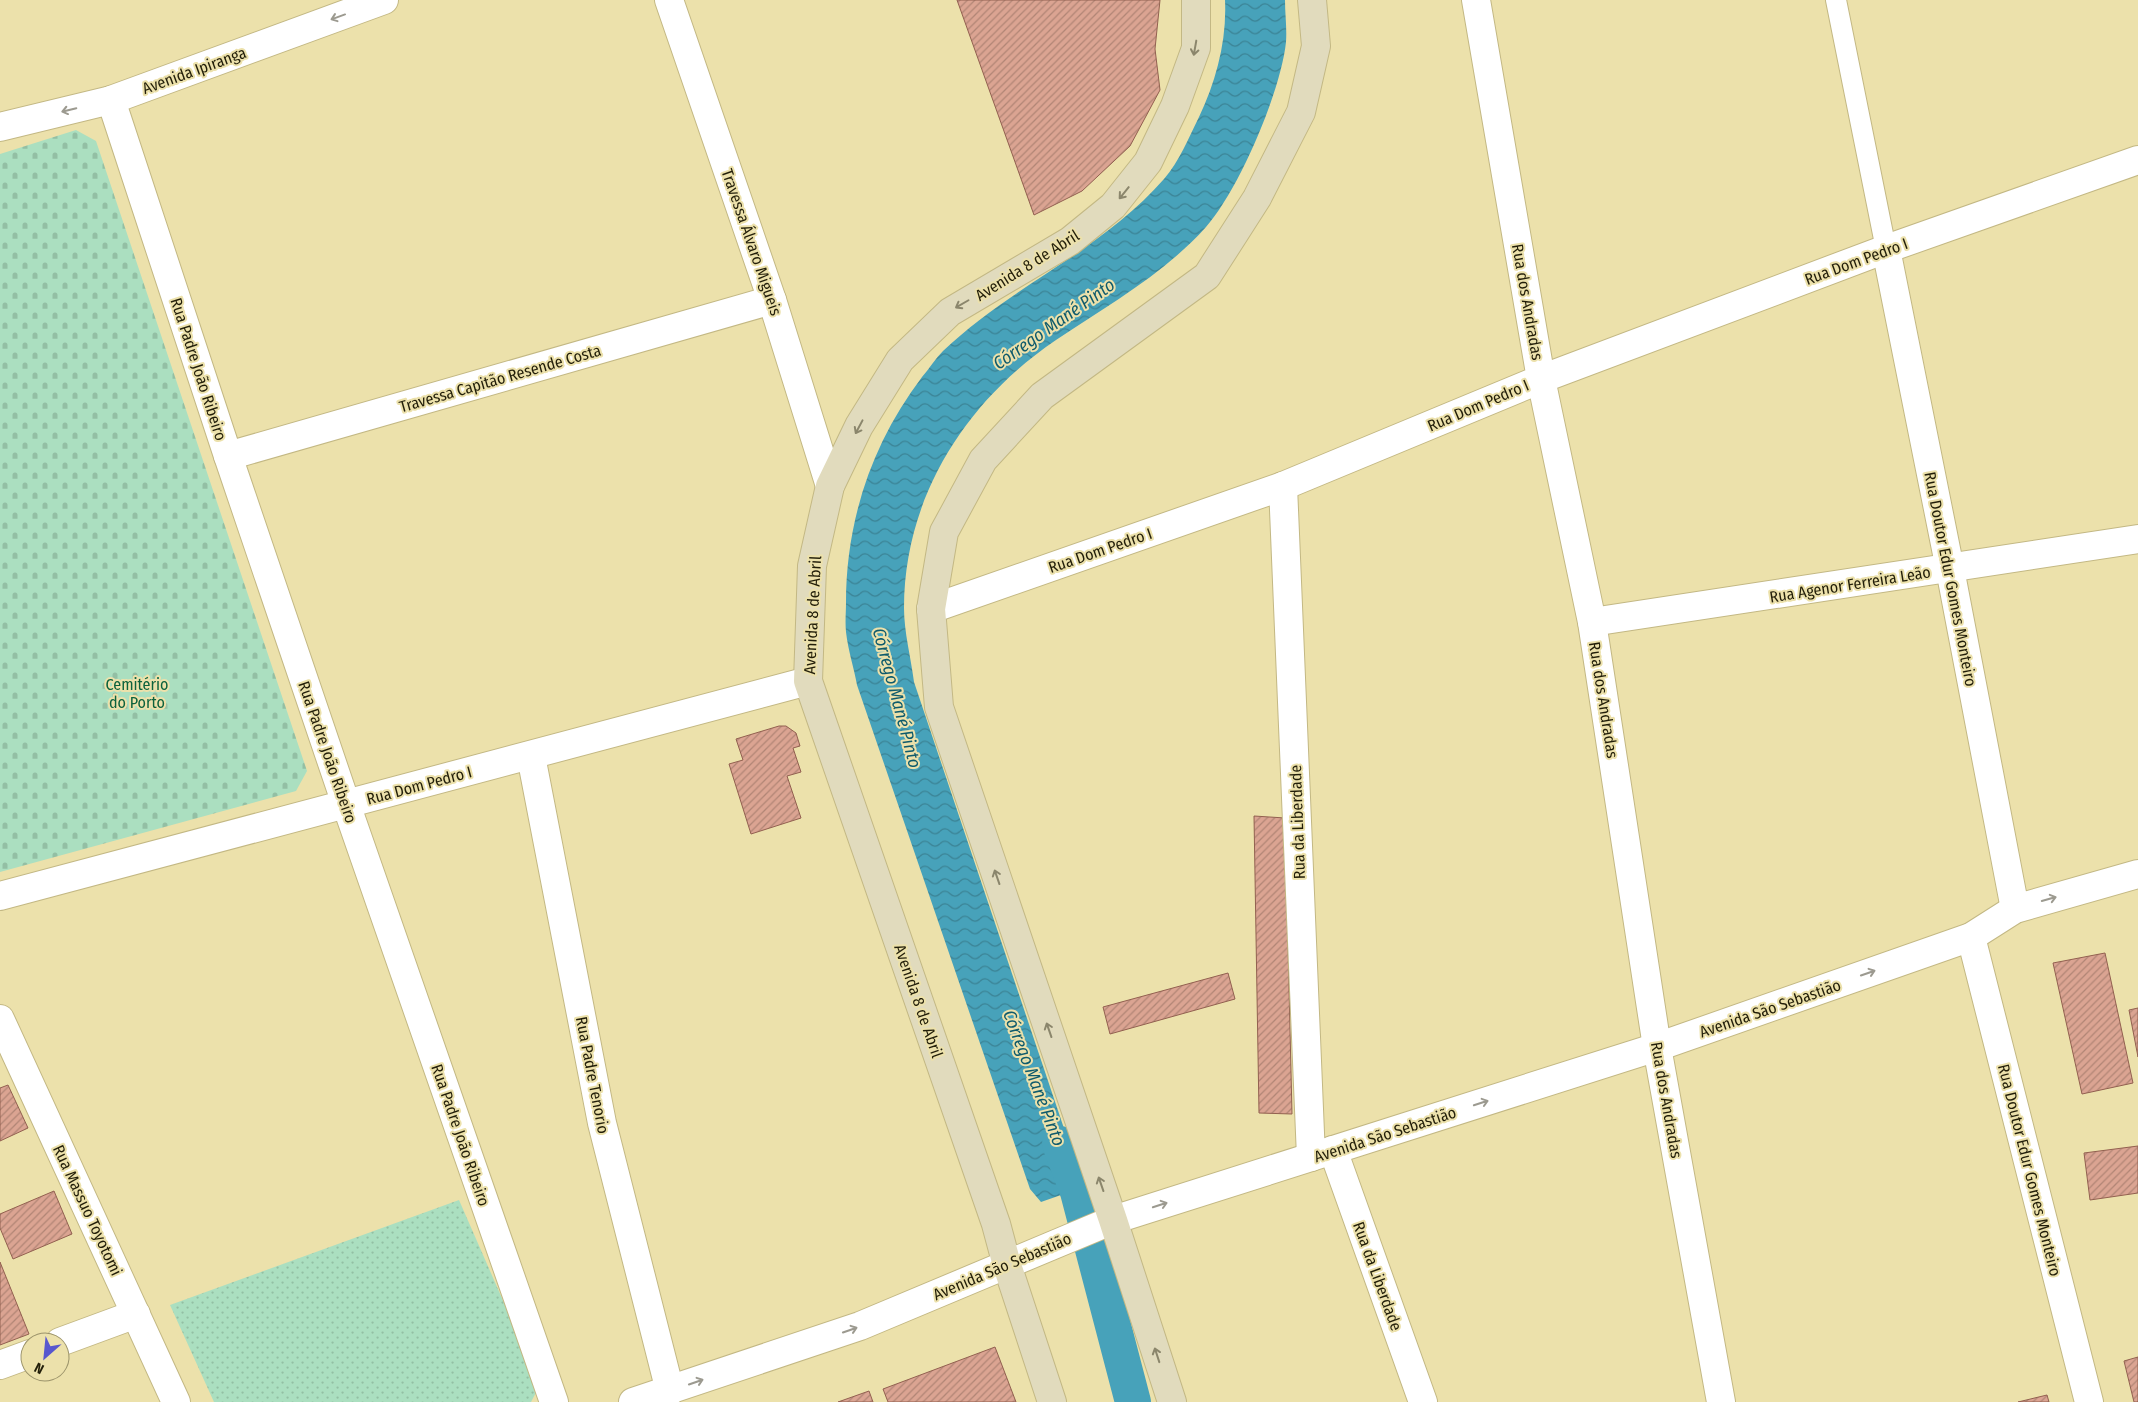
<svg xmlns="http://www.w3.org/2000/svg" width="2138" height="1402" font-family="'Fira Sans Condensed',sans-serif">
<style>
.grass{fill:url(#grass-dots)}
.cemetery{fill:url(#cemetery-stones)}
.water{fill:url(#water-waves)}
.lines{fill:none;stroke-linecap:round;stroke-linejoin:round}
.canal{stroke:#47a2ba;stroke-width:36}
.building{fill:url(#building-hatch);stroke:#926050}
.service-casing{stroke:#c3b884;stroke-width:22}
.minor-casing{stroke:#c3b884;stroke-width:30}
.tertiary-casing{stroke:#c3b884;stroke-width:30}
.secondary-casing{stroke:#c3b884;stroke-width:30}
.service{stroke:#fff;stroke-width:20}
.minor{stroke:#fff;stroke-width:28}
.tertiary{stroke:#fff;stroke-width:28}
.secondary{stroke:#e1dbbd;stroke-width:28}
.oneway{stroke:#9c9a90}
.oneway2{stroke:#8b866c}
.labels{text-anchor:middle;stroke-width:4;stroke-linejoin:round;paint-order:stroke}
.street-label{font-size:16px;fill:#221e09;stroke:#ece1ab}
.park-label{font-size:16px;fill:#0c623d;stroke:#ece1ab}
.water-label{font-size:18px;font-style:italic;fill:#0f5b6c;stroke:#ece1ab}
</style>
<defs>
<pattern id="grass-dots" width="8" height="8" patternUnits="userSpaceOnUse" patternTransform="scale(1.25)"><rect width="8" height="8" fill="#abdfc0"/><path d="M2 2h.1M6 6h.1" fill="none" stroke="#93bfa4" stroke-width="1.8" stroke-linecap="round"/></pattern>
<pattern id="cemetery-stones" width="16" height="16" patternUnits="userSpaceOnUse" patternTransform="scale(1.25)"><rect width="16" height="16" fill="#abdfc0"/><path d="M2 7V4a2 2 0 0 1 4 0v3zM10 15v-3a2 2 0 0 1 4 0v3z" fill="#93bfa4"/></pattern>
<pattern id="water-waves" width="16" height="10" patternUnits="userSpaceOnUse" patternTransform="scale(1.25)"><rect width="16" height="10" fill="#47a2ba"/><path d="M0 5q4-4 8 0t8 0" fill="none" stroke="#3b8395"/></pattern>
<pattern id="building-hatch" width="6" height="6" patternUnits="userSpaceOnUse" patternTransform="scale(1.25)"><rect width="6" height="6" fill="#dba492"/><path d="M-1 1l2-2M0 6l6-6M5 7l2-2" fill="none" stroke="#b18575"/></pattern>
</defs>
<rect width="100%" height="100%" fill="#ece1ab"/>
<path class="grass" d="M459,1200L540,1385L531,1402H214L170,1305Z"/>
<path class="cemetery" d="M76,130L96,141L307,771L296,791L0,872V154Z"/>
<path class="water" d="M1225,0H1285C1285,14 1287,28 1286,42C1281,91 1239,190 1206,227C1164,274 1108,305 1056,340C966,401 904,497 904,608C904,632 911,658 914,682L1083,1185L1081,1188L1041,1202L1030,1189L857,685C854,668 848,650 846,632C845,622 846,612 846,603C846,520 872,443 922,377C929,369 935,359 943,351C1011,286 1102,250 1164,179C1179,162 1189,137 1199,117C1216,81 1227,41 1225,0Z"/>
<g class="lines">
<path class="canal" d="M1060,1144L1078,1192L1133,1402"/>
</g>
<g class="building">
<path d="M957,0H1160L1155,49L1160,90L1130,146L1082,191L1034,215Z"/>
<path d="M779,726H786L796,733L800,746L793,748L801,772L787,776L801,818L751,834L729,764L743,760L736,739Z"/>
<path d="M1254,816L1285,818L1292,1114L1259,1113Z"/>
<path d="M2105,953L2133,1083L2082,1094L2053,963Z"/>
<path d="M1228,973L1235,999L1110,1034L1103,1007Z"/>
<path d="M2138,1008V1057L2129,1010Z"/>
<path d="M8,1085L28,1128L0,1141V1088Z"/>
<path d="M2138,1146V1193L2090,1200L2084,1153Z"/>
<path d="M54,1191L72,1234L13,1259L0,1228V1214Z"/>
<path d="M0,1262L29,1334L0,1345Z"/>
<path d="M995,1347L1016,1402H888L883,1389Z"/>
<path d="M2138,1357V1402H2134L2124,1361Z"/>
<path d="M869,1391L873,1402H838Z"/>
<path d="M2047,1395L2049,1402H2018Z"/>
</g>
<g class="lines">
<defs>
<path id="service" d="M1836,0L1886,249"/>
<g id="minor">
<path d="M669,0L772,300L830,486"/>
<path d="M1476,0L1541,379L1592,622L1657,1047L1721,1402"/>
<path d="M111,100L228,456L346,804L554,1402"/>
<path d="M1886,249L1950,569L2015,909"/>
<path d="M228,456L772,300"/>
<path d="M1283,486L1311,1157"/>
<path d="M931,609L1283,486L1541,379L1886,249L2138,160"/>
<path d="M1592,622L2138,539"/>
<path d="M531,756L602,1123L670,1391"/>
<path d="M0,896L808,681"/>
<path d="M1971,937L2089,1402"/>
<path d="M0,1019L176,1402"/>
<path d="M1333,1150L1423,1402"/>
<path d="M60,1342L136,1314"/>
<path d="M0,1365L30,1354"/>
</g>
<g id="tertiary">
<path d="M0,127L111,100L384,0"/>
<path d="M633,1402L860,1326L1113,1220L1657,1047L1971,937L2015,909L2138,874"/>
</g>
<g id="secondary">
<path d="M1052,1402L1007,1265L996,1224L808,681L812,566L830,486L859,426L900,360L950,312L1070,241L1113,206L1148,162L1175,106L1196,48V0"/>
<path d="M1172,1402L1113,1220L939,707L931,609L944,532L983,460L1042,396L1207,276L1257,198L1301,112L1316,46L1312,0"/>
</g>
</defs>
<use href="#service" class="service-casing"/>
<use href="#minor" class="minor-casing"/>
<use href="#tertiary" class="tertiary-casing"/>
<use href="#secondary" class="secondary-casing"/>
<use href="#service" class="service"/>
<use href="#minor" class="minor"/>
<use href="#tertiary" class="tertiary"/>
<use href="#secondary" class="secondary"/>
</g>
<defs><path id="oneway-shaft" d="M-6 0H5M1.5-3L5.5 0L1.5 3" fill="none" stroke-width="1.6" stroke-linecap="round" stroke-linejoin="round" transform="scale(1.25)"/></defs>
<g class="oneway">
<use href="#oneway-shaft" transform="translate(338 17) rotate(160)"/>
<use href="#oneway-shaft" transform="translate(69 110) rotate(167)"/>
<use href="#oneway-shaft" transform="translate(2049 899) rotate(-16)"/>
<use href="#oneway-shaft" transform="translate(1868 973) rotate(-19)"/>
<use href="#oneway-shaft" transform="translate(1481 1103) rotate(-18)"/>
<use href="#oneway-shaft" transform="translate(1160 1205) rotate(-18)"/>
<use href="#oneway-shaft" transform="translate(850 1330) rotate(-19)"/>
<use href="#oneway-shaft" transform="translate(696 1382) rotate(-19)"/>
</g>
<g class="oneway2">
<use href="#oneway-shaft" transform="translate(1195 48) rotate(100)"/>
<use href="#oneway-shaft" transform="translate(1124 193) rotate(129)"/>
<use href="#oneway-shaft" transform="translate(962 304) rotate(150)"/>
<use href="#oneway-shaft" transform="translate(859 427) rotate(118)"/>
<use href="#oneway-shaft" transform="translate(997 877) rotate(-109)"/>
<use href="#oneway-shaft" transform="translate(1049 1030) rotate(-109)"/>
<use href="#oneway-shaft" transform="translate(1101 1184) rotate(-109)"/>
<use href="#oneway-shaft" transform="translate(1157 1355) rotate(-108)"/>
</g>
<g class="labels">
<g class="street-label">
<text transform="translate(194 70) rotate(-20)" y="6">Avenida Ipiranga</text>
<text transform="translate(752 242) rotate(71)" y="6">Travessa Álvaro Migueis</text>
<text transform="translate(1856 261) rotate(-20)" y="6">Rua Dom Pedro I</text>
<text transform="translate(1027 265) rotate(-32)" y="6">Avenida 8 de Abril</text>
<text transform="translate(1528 302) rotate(80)" y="6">Rua dos Andradas</text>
<text transform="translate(199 369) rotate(72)" y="6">Rua Padre João Ribeiro</text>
<text transform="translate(500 378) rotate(-16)" y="6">Travessa Capitão Resende Costa</text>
<text transform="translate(1478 405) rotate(-23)" y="6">Rua Dom Pedro I</text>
<text transform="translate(1100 550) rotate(-19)" y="6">Rua Dom Pedro I</text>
<text transform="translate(1951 579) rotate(79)" y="6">Rua Doutor Edur Gomes Monteiro</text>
<text transform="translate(1850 584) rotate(-9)" y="6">Rua Agenor Ferreira Leão</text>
<text transform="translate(812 615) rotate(-87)" y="6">Avenida 8 de Abril</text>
<text transform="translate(1604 700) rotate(81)" y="6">Rua dos Andradas</text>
<text transform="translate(328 752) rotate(71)" y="6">Rua Padre João Ribeiro</text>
<text transform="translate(419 785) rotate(-15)" y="6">Rua Dom Pedro I</text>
<text transform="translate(1297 822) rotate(-92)" y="6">Rua da Liberdade</text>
<text transform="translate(919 1001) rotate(71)" y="6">Avenida 8 de Abril</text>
<text transform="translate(1770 1008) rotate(-19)" y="6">Avenida São Sebastião</text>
<text transform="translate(593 1075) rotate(79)" y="6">Rua Padre Tenorio</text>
<text transform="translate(1667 1100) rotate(80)" y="6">Rua dos Andradas</text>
<text transform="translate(1385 1134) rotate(-18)" y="6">Avenida São Sebastião</text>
<text transform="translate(461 1135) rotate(71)" y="6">Rua Padre João Ribeiro</text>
<text transform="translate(2030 1170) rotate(76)" y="6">Rua Doutor Edur Gomes Monteiro</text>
<text transform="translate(88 1210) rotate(65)" y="6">Rua Massuo Toyotomi</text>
<text transform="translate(1002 1266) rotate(-23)" y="6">Avenida São Sebastião</text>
<text transform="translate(1378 1276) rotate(70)" y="6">Rua da Liberdade</text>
</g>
<g class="park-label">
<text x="137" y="690">Cemitério<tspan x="137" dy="18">do Porto</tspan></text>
</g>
<g class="water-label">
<text transform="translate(1054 324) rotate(-35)" y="6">Córrego Mané Pinto</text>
<text transform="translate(897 698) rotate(75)" y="6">Córrego Mané Pinto</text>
<text transform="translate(1034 1078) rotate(69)" y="6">Córrego Mané Pinto</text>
</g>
</g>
<g transform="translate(45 1357) rotate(207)"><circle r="24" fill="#ece1ab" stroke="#9b936a"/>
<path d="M0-4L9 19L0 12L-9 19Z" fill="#5757ce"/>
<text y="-8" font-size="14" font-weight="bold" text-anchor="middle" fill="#221e09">N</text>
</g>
</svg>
